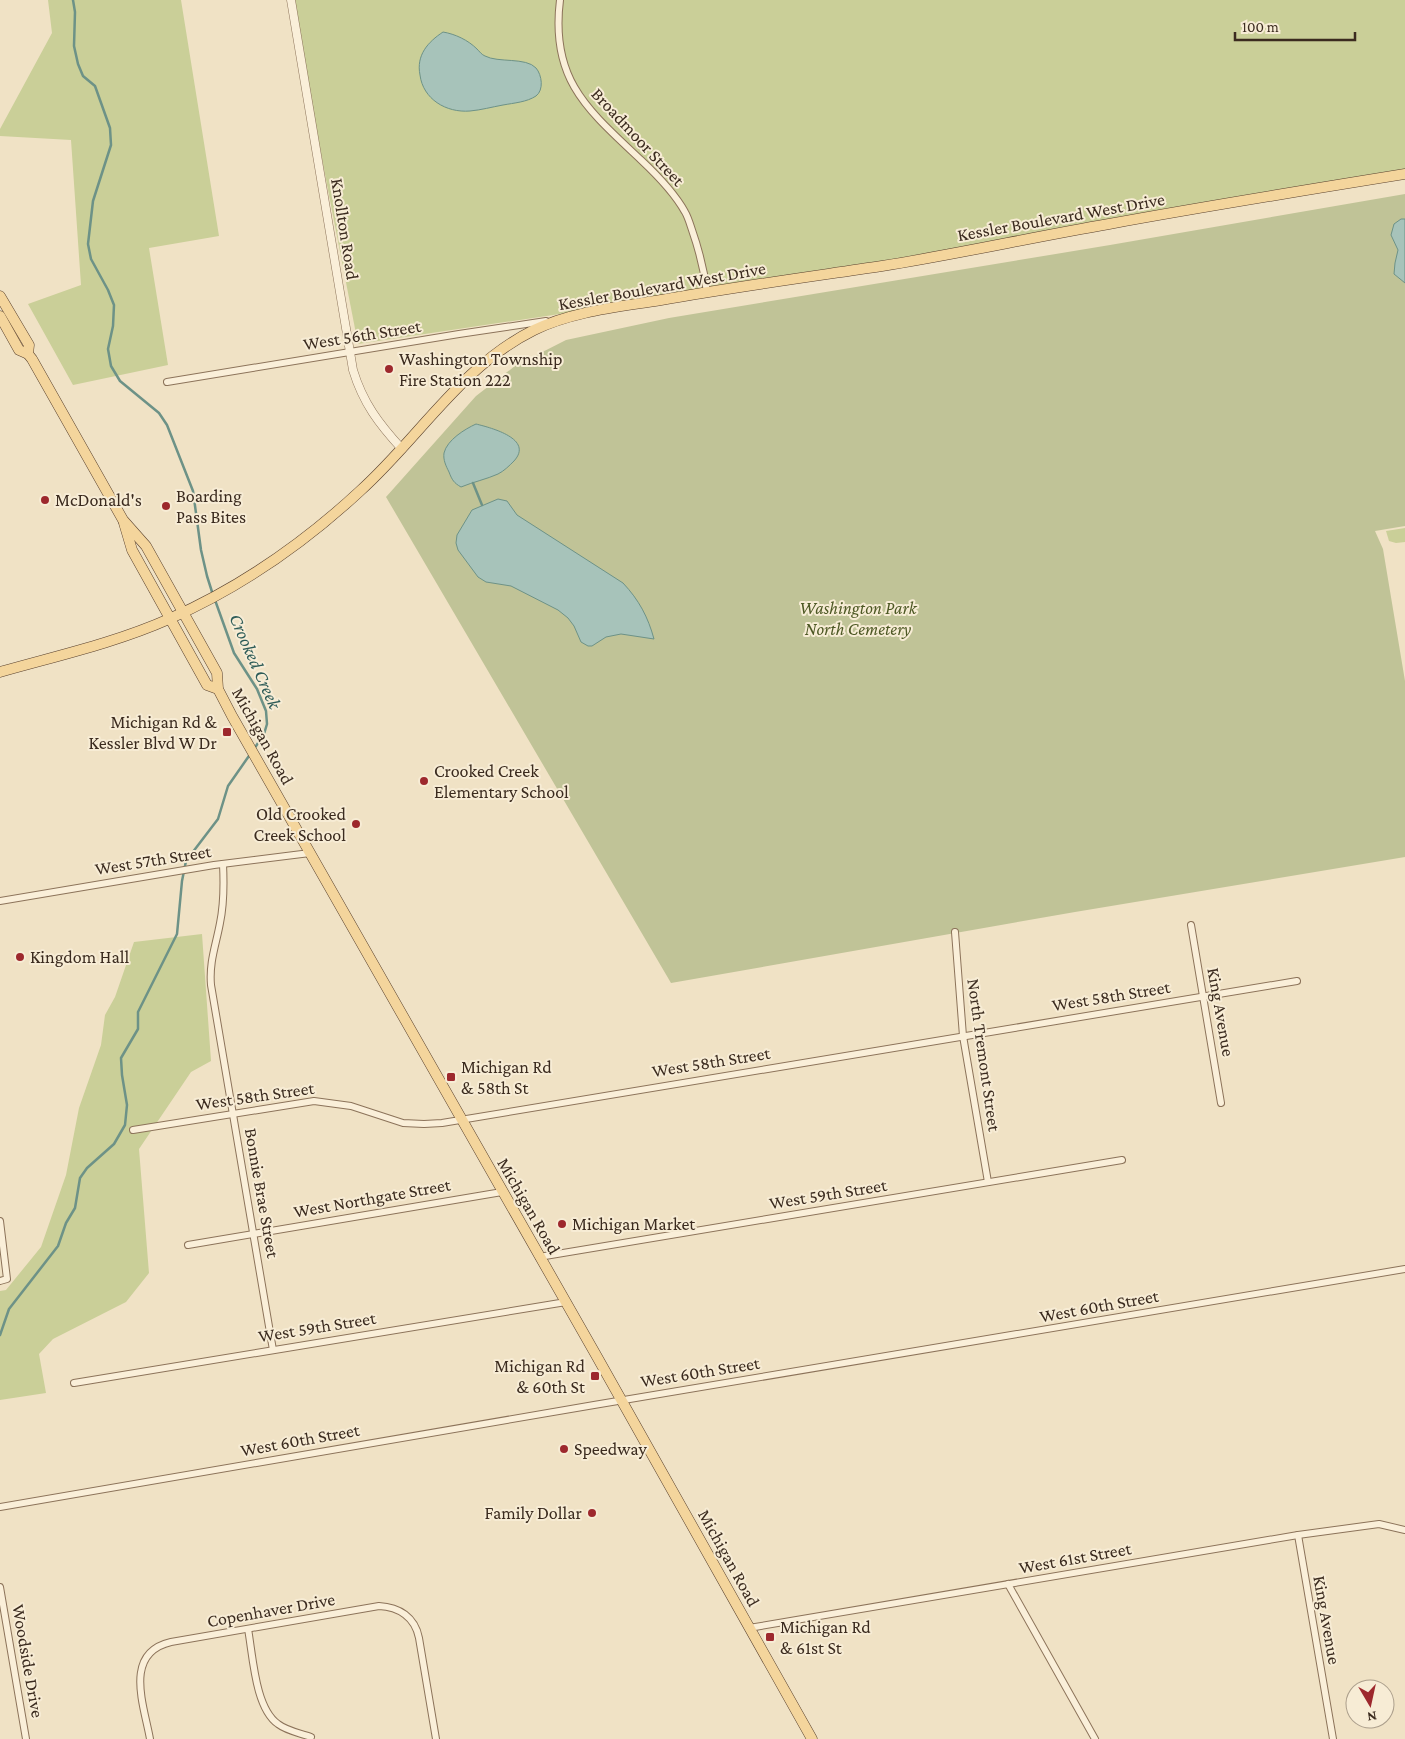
<svg xmlns="http://www.w3.org/2000/svg" width="1405" height="1739" font-family="'Crimson Pro',serif">
<style>
.green{fill:#cacf98}
.cemetery{fill:#c0c397}
.water{fill:#a7c3ba;stroke:#6d9287}
.lines{fill:none;stroke-linecap:round;stroke-linejoin:round}
.stream{stroke:#6d9287;stroke-width:2.5}
.minor-casing{stroke:#8c735a;stroke-width:8}
.tertiary-casing{stroke:#8c735a;stroke-width:9}
.primary-casing{stroke:#59412e;stroke-width:11}
.minor{stroke:#faefd9;stroke-width:6}
.tertiary{stroke:#faefd9;stroke-width:8}
.primary{stroke:#f4d59c;stroke-width:10}
.poi-dot{fill:#9d282d;stroke:#f7ecd5;stroke-width:2}
.labels{text-anchor:middle;stroke-width:4;stroke-linejoin:round;paint-order:stroke}
.street-label{font-size:18px;fill:#3b2b1f;stroke:#f7ecd5}
.poi-label{font-size:18px;fill:#3b2b1f;stroke:#f7ecd5;text-anchor:start}
.park-label{font-size:18px;font-style:italic;fill:#4d5824;stroke:#f7ecd5}
.water-label{font-size:19px;font-style:italic;fill:#2d5b57;stroke:#f7ecd5}
</style>
<rect width="100%" height="100%" fill="#f0e2c5"/>
<g class="green">
<path d="M48,0H181L219,236L149,248L168,365L73,385L28,304L81,285L71,140L0,136V129L52,33Z"/>
<path d="M291,0H1405V174L895,264L358,344Z"/>
<path d="M1405,528V542L1396,543L1389,541L1386,531Z"/>
<path d="M202,934L211,1061L191,1072L139,1149L149,1273L126,1302L53,1339L39,1354L46,1393L0,1400V1291L6,1290L41,1247L66,1175L79,1108L101,1045L105,1015L115,997L134,942Z"/>
</g>
<path class="cemetery" d="M1405,194V526L1375,531L1383,549L1405,681V857L1075,912L671,983L386,497L476,396L515,366L566,340L669,318L1110,245Z"/>
<g class="water">
<path d="M443,32C455,34 468,40 477,49C479,51 482,55 485,56C498,63 526,57 536,68C542,75 544,90 536,96C527,102 514,103 503,105C492,107 481,110 470,111C446,113 423,99 420,75C416,55 428,42 443,32Z"/>
<path d="M1401,219H1405V283L1394,274L1395,263L1398,250L1391,235L1394,224Z"/>
<path d="M476,424C492,428 534,439 514,461C509,466 504,471 498,474C487,479 473,482 461,487C454,483 452,480 449,472C446,466 443,460 444,453C447,440 465,429 476,424Z"/>
<path d="M498,499L507,501L517,515L623,583C639,600 648,617 654,639L621,634L606,637L592,646H588L581,642L574,626L568,618L558,610L511,586L486,582L478,577L458,550L456,543L457,535L472,510Z"/>
</g>
<g class="lines">
<g class="stream">
<path d="M73,0L75,12L74,46L78,64L83,76L95,86L110,128L111,145L93,201L88,244L91,259L108,290L114,305L113,326L108,349L111,366L120,381L159,413L167,425L193,491L201,550L207,576L213,595"/>
<path d="M473,483L482,505"/>
<path d="M215,600L234,653L257,689L266,711L267,724L264,734L254,749"/>
<path d="M0,1335L9,1309L58,1246L66,1223L75,1208L80,1178L87,1168L114,1144L125,1125L127,1105L122,1075L121,1058L138,1029V1012L177,934L182,881L186,861L218,819L228,786L251,753"/>
</g>
<defs>
<g id="minor">
<path d="M560,0C550,80 588,110 641,160C657,175 674,192 685,212C688,217 690,224 692,230C699,250 704,270 707,292"/>
<path d="M167,382L459,334L546,321"/>
<path d="M223,864C224,884 224,904 220,923C216,945 209,962 211,985L273,1350"/>
<path d="M0,901L214,865L310,853"/>
<path d="M1191,925L1221,1103"/>
<path d="M955,932L963,1036L988,1182"/>
<path d="M133,1130L314,1101L351,1106L403,1123L424,1124L442,1123L1297,981"/>
<path d="M0,1221L7,1279L0,1281"/>
<path d="M188,1245L502,1192"/>
<path d="M539,1257L1122,1160"/>
<path d="M74,1383L566,1302"/>
<path d="M0,1507L594,1405L1405,1269"/>
<path d="M1298,1535L1333,1739"/>
<path d="M1008,1584L1095,1739"/>
<path d="M0,1587L26,1739"/>
<path d="M749,1628L1298,1535L1379,1524L1405,1530"/>
<path d="M248,1629C253,1656 255,1708 278,1724C287,1731 300,1733 311,1737"/>
<path d="M150,1739C144,1705 123,1653 171,1642L379,1606C399,1607 415,1617 419,1638L436,1739"/>
</g>
<path id="tertiary" d="M291,0L353,370C363,403 379,424 402,449"/>
<g id="primary">
<path d="M0,296L29,345L28,354"/>
<path d="M0,316L19,350L28,354L32,359L123,520L146,546L217,673L218,689L232,716L596,1355L812,1739"/>
<path d="M124,523L132,550L207,685L218,689"/>
<path d="M0,672C56,656 115,643 169,619C239,588 304,543 360,491C419,438 461,366 534,330C573,311 619,307 661,300C734,287 808,277 882,266C958,254 1033,237 1109,224C1207,206 1306,190 1405,174"/>
</g>
</defs>
<use href="#minor" class="minor-casing"/>
<use href="#tertiary" class="tertiary-casing"/>
<use href="#primary" class="primary-casing"/>
<use href="#minor" class="minor"/>
<use href="#tertiary" class="tertiary"/>
<use href="#primary" class="primary"/>
</g>
<g class="poi-dot">
<circle cx="389" cy="369" r="5"/>
<circle cx="45" cy="500" r="5"/>
<circle cx="166" cy="506" r="5"/>
<rect x="222" y="727" width="10" height="10" rx="2.5"/>
<circle cx="424" cy="781" r="5"/>
<circle cx="356" cy="824" r="5"/>
<circle cx="20" cy="957" r="5"/>
<rect x="446" y="1072" width="10" height="10" rx="2.5"/>
<circle cx="562" cy="1224" r="5"/>
<rect x="590" y="1371" width="10" height="10" rx="2.5"/>
<circle cx="564" cy="1449" r="5"/>
<circle cx="592" cy="1513" r="5"/>
<rect x="765" y="1632" width="10" height="10" rx="2.5"/>
</g>
<g class="labels">
<g class="street-label">
<text transform="translate(638 137) rotate(47)" y="6">Broadmoor Street</text>
<text transform="translate(1061 217) rotate(-10)" y="6">Kessler Boulevard West Drive</text>
<text transform="translate(345 229) rotate(81)" y="6">Knollton Road</text>
<text transform="translate(662 286) rotate(-10)" y="6">Kessler Boulevard West Drive</text>
<text transform="translate(362 335) rotate(-9)" y="6">West 56th Street</text>
<text transform="translate(263 736) rotate(61)" y="6">Michigan Road</text>
<text transform="translate(153 860) rotate(-9)" y="6">West 57th Street</text>
<text transform="translate(1111 996) rotate(-9)" y="6">West 58th Street</text>
<text transform="translate(1221 1012) rotate(80)" y="6">King Avenue</text>
<text transform="translate(984 1055) rotate(82)" y="6">North Tremont Street</text>
<text transform="translate(711 1062) rotate(-9)" y="6">West 58th Street</text>
<text transform="translate(255 1096) rotate(-8)" y="6">West 58th Street</text>
<text transform="translate(262 1193) rotate(80)" y="6">Bonnie Brae Street</text>
<text transform="translate(828 1194) rotate(-9)" y="6">West 59th Street</text>
<text transform="translate(372 1198) rotate(-10)" y="6">West Northgate Street</text>
<text transform="translate(529 1206) rotate(60)" y="6">Michigan Road</text>
<text transform="translate(1099 1306) rotate(-10)" y="6">West 60th Street</text>
<text transform="translate(317 1327) rotate(-9)" y="6">West 59th Street</text>
<text transform="translate(700 1372) rotate(-9)" y="6">West 60th Street</text>
<text transform="translate(300 1440) rotate(-10)" y="6">West 60th Street</text>
<text transform="translate(729 1558) rotate(61)" y="6">Michigan Road</text>
<text transform="translate(1075 1558) rotate(-10)" y="6">West 61st Street</text>
<text transform="translate(271 1610) rotate(-10)" y="6">Copenhaver Drive</text>
<text transform="translate(1327 1620) rotate(80)" y="6">King Avenue</text>
<text transform="translate(28 1661) rotate(80)" y="6">Woodside Drive</text>
</g>
<g class="poi-label">
<text x="399" y="365">Washington Township<tspan x="399" dy="21">Fire Station 222</tspan></text>
<text x="176" y="502">Boarding<tspan x="176" dy="21">Pass Bites</tspan></text>
<text x="55" y="506">McDonald's</text>
<text x="217" y="728" text-anchor="end">Michigan Rd &amp;<tspan x="217" dy="21">Kessler Blvd W Dr</tspan></text>
<text x="434" y="777">Crooked Creek<tspan x="434" dy="21">Elementary School</tspan></text>
<text x="346" y="820" text-anchor="end">Old Crooked<tspan x="346" dy="21">Creek School</tspan></text>
<text x="30" y="963">Kingdom Hall</text>
<text x="461" y="1073">Michigan Rd<tspan x="461" dy="21">&amp; 58th St</tspan></text>
<text x="572" y="1230">Michigan Market</text>
<text x="585" y="1372" text-anchor="end">Michigan Rd<tspan x="585" dy="21">&amp; 60th St</tspan></text>
<text x="574" y="1455">Speedway</text>
<text x="582" y="1519" text-anchor="end">Family Dollar</text>
<text x="780" y="1633">Michigan Rd<tspan x="780" dy="21">&amp; 61st St</tspan></text>
</g>
<g class="park-label">
<text x="858" y="614">Washington Park<tspan x="858" dy="21">North Cemetery</tspan></text>
</g>
<g class="water-label">
<text transform="translate(256 661) rotate(66)" y="7">Crooked Creek</text>
</g>
</g>
<g transform="translate(1370 1704) rotate(171)"><circle r="24" fill="#f7ecd5" stroke="#ac9f8c"/>
<path d="M0-4L9 19L0 12L-9 19Z" fill="#9d282d"/>
<text y="-8" font-size="14" font-weight="bold" text-anchor="middle" fill="#3b2b1f">N</text>
</g>
<path d="M1235 32v8h120v-8" fill="none" stroke="#3b2b1f" stroke-width="2.5"/>
<text x="1242" y="32" font-size="15" fill="#3b2b1f" stroke="#f7ecd5" stroke-width="4" paint-order="stroke">100 m</text>
</svg>
